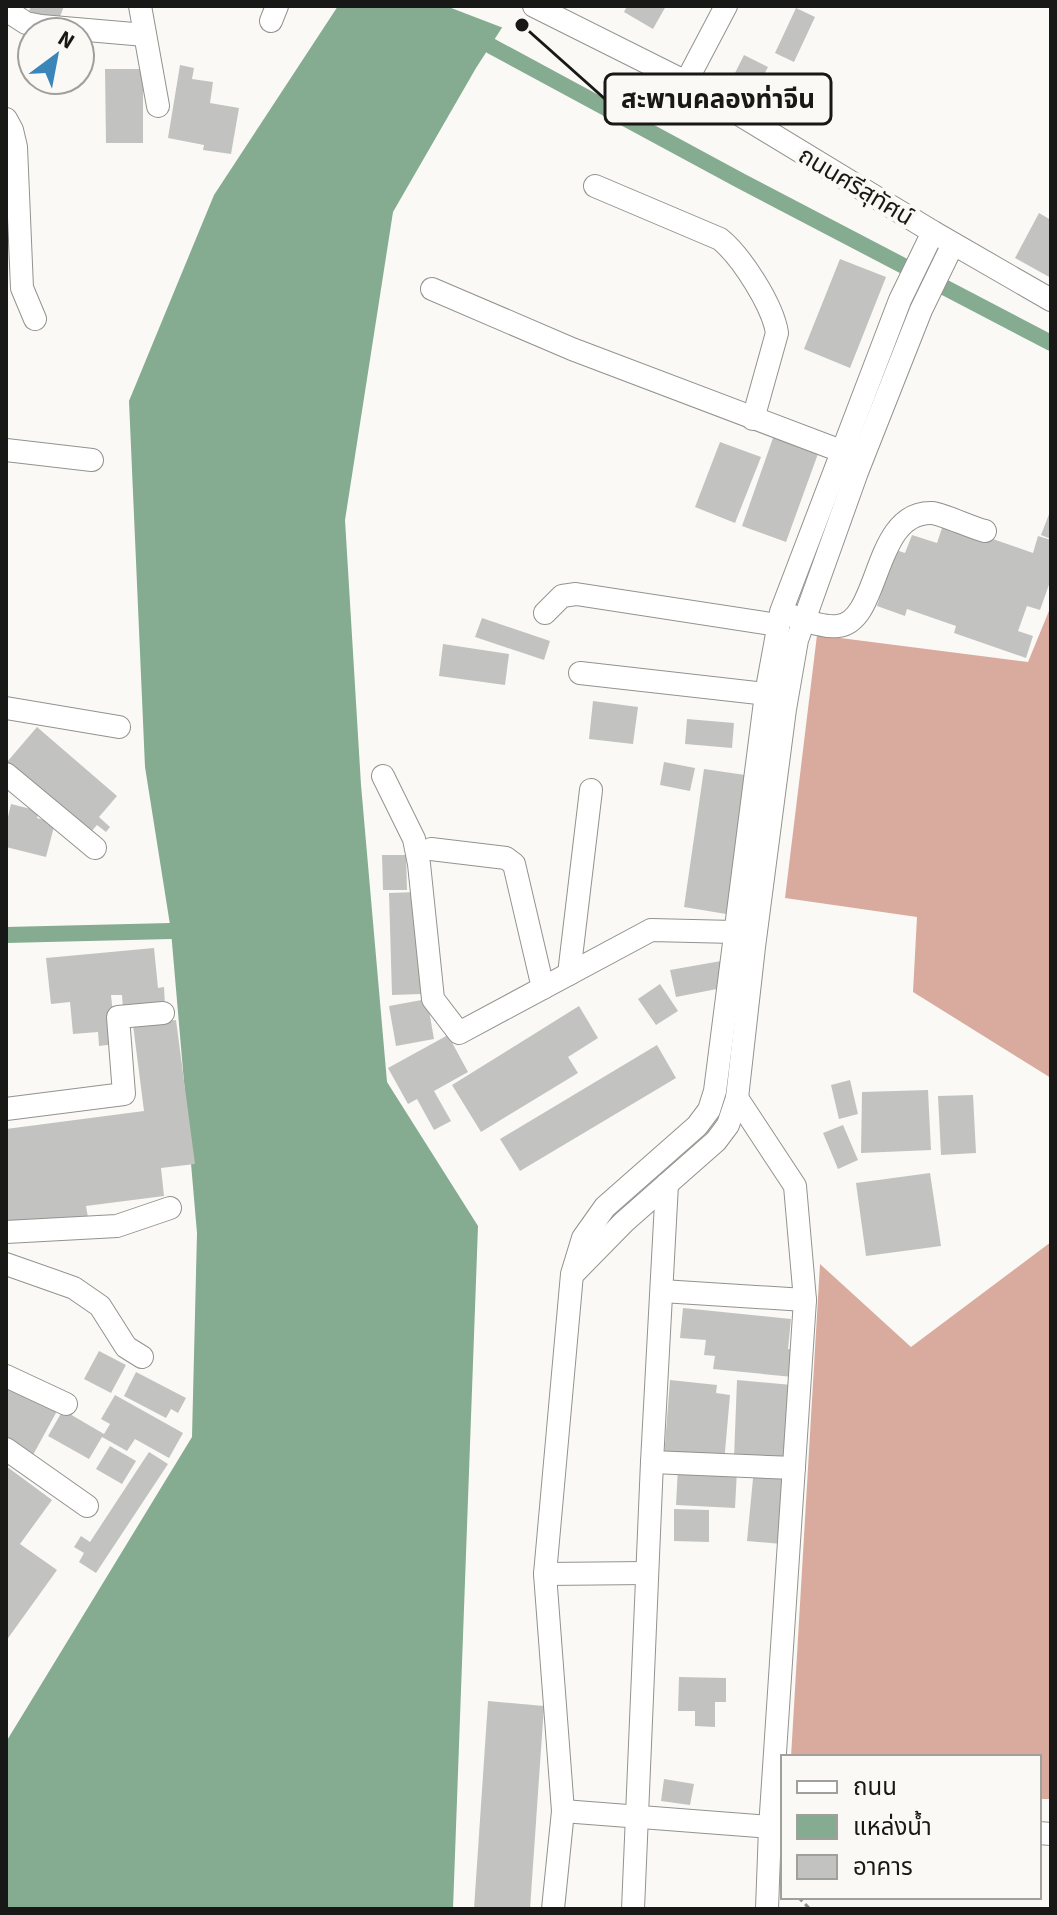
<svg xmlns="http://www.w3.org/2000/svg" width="1057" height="1915" font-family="'Source Sans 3','Noto Sans Thai',sans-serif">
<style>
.forest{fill:#d9ab9e}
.water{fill:#85ab90}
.pier{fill:#faf9f5}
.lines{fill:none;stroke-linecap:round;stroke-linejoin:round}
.canal{stroke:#85ab90;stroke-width:16}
.building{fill:#c2c3c0}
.minor-casing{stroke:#93928e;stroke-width:24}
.path{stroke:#8e8e8a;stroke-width:3;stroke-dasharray:6 4;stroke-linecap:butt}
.minor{stroke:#fff;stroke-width:22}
.labels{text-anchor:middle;stroke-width:8;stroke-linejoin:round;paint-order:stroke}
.street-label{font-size:24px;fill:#181816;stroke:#faf9f5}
.leader{fill:none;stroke:#181816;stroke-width:3}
.callout-dot{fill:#181816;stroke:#faf9f5;stroke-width:3}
.callout{fill:#faf9f5;stroke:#181816;stroke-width:3}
.callout-label{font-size:26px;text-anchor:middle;font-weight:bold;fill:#181816}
</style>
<rect width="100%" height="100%" fill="#faf9f5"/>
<g class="forest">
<path d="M1051,606V1078L913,992L917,917L785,898L817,635L1028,662Z"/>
<path d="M1051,1242V1799H1039V1757H791L820,1264L911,1347Z"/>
</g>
<path class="water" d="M338,6H516L476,68L393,212L345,520L361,785L387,1082L478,1226L453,1909H6V1742L192,1437L197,1233L171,931L145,767L129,401L214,195Z"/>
<path class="pier" d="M446,6H520L506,29Z"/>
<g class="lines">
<g class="canal">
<path d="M491,46L741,181L1051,343"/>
<path d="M6,935L171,931"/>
</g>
</g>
<g class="building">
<path d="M31,6H64L58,22L29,11Z"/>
<path d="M627,6H666L653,29L624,12Z"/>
<path d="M796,8L815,17L794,62L775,53Z"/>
<path d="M744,55L768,67L750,102L727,89Z"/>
<path d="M180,65L194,68L192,79L213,82L210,103L239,108L231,154L203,150L204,145L168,138Z"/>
<path d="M105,69H143V143H106Z"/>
<path d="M1039,213L1051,220V278L1015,258Z"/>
<path d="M840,259L886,277L850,368L804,349Z"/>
<path d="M774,435L819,451L786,542L742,526Z"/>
<path d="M720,442L761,457L735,523L695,507Z"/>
<path d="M1051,509V539L1041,535Z"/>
<path d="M944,522L1033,553L1038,536L1051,540V579L1040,610L1027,606L1018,631L1033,636L1026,658L954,633L956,626L907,609L905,616L877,606L896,550L905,553L912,535L937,543Z"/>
<path d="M482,618L550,641L544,660L475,637Z"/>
<path d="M443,644L509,654L505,685L439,676Z"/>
<path d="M593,701L638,707L633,744L589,739Z"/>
<path d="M687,719L734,723L732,748L685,744Z"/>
<path d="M37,727L117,796L99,817L110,827L106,832L97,825L90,833L7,762Z"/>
<path d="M664,762L695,768L690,791L660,785Z"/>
<path d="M704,769L752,776L732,915L684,907Z"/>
<path d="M11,804L39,811L37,818L55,823L46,857L6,847V825Z"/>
<path d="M382,855H406L407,890H383Z"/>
<path d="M418,892L421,994L392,995L389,893Z"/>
<path d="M154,948L158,988L164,987L165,1006L123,1010L122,995H111L116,1044L99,1046L98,1032L73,1034L70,1002L51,1004L46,958Z"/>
<path d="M721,961L727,987L676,997L670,970Z"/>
<path d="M660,984L678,1011L656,1025L638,999Z"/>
<path d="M427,999L434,1039L396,1046L389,1006Z"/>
<path d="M579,1006L598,1038L568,1057L578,1073L481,1132L452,1085Z"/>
<path d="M176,1020L195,1164L161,1168L164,1196L86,1206L89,1223L6,1226V1129L144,1111L133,1025Z"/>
<path d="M448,1035L468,1072L434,1091L451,1121L434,1130L417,1099L408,1104L388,1068Z"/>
<path d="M657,1045L676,1078L520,1171L500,1139Z"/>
<path d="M850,1080L858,1114L839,1119L831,1085Z"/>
<path d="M928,1090L931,1150L861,1153L862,1092Z"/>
<path d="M973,1095L976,1153L941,1155L938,1096Z"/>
<path d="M843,1125L858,1160L838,1169L823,1133Z"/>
<path d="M930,1173L941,1246L866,1256L856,1183Z"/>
<path d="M683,1308L791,1319L788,1349L795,1350L793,1377L713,1369L715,1356L704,1355L706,1340L680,1338Z"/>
<path d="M99,1351L126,1365L111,1393L84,1379Z"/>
<path d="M136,1372L186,1398L178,1413L171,1409L166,1418L124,1396Z"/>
<path d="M670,1380L717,1385L716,1393L730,1395L724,1463L664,1458Z"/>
<path d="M737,1380L792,1385L786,1463L734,1458Z"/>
<path d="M6,1382L57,1411L33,1455L6,1439Z"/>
<path d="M115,1395L183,1433L169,1458L135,1439L127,1451L102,1437L89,1459L48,1436L63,1410L104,1434L110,1424L101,1419Z"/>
<path d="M110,1446L136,1461L122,1484L96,1469Z"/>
<path d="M149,1452L168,1464L96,1573L79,1562L84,1553L74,1547L81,1536L90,1542Z"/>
<path d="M6,1466L52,1500L20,1544L57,1570L6,1641Z"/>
<path d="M678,1467L737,1470L735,1508L676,1505Z"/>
<path d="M754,1468L789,1471L782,1544L747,1541Z"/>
<path d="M674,1509L709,1510V1542L674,1541Z"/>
<path d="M679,1677L726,1678V1702H715V1727L695,1726V1711H678Z"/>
<path d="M488,1701L544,1706L530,1909H474Z"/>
<path d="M664,1779L694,1784L690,1805L661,1801Z"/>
</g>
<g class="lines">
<defs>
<g id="minor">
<path d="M140,6L158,106"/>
<path d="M534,6L686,82L933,232L1051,300"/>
<path d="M6,10L26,23L41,26L145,35"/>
<path d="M271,21L277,6"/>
<path d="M686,82L726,6"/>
<path d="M6,119L12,130L16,147L22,288L35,319"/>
<path d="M595,186L720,239C742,257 773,306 777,333L753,419"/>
<path d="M432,289L572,349L841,451"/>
<path d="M6,450L92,460"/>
<path d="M545,613L562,596L576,594L778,625"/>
<path d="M790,615C804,620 823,628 838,626C881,622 872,511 932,513C943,514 972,528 985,531"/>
<path d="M580,673L766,694"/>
<path d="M6,708L119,727"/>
<path d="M6,774L95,848"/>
<path d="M383,776L414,839L419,864L433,999L459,1033L651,930L734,932"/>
<path d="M431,849L506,858L514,864L543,988"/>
<path d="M569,974L591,790"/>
<path d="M737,1098L795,1186L805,1300L770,1828L767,1909"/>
<path d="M6,1109L124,1094L118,1017L163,1013"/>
<path d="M6,1232L117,1226L170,1208"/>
<path d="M6,1264L74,1288L100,1306L126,1347L142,1357"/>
<path d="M576,1271L624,1222L716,1141L728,1125L737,1098L754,947L785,709L797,640L857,472L921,310L953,244"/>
<path d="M662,1291L805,1300"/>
<path d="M6,1376L66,1404"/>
<path d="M6,1449L87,1506"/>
<path d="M652,1462L794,1468"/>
<path d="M545,1574L647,1573"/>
<path d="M563,1811L783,1828"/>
<path d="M1039,1833L1051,1834"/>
<path d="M553,1909L563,1811L545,1574L572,1274L583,1238L605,1207L697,1126L709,1110L715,1091L766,694L781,612L900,300L933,232"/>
<path d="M633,1909L652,1462L667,1184"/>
</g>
</defs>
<use href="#minor" class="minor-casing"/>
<path class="path" d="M798,1897L810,1909"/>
<use href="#minor" class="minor"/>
</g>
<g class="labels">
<g class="street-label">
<text transform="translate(856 186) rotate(31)" y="8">ถนนศรีสุทัศน์</text>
</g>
</g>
<path class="leader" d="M522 25L605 99"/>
<circle class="callout-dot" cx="522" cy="25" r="8"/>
<rect class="callout" x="605" y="74" width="226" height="50" rx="8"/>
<g class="callout-label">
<text x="718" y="108">สะพานคลองท่าจีน</text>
</g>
<rect width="1057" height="1915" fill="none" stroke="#181816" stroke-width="16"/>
<rect x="781" y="1755" width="260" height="144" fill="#faf9f5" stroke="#a09f9c" stroke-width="2"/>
<rect x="797" y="1781" width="40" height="12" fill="#ffffff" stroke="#a09f9c" stroke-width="2"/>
<text x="853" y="1795" font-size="24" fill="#181816">ถนน</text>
<rect x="797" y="1815" width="40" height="24" fill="#85ab90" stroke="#a09f9c" stroke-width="2"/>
<text x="853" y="1835" font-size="24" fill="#181816">แหล่งน้ำ</text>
<rect x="797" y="1855" width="40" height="24" fill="#c2c3c0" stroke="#a09f9c" stroke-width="2"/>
<text x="853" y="1875" font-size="24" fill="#181816">อาคาร</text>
<g transform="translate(56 56) rotate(32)"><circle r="38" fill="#faf9f5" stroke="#a09f9c" stroke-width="2"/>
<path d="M0-6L14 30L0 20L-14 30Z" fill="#3b86b9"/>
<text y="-12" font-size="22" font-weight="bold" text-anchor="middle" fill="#181816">N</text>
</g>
</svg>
